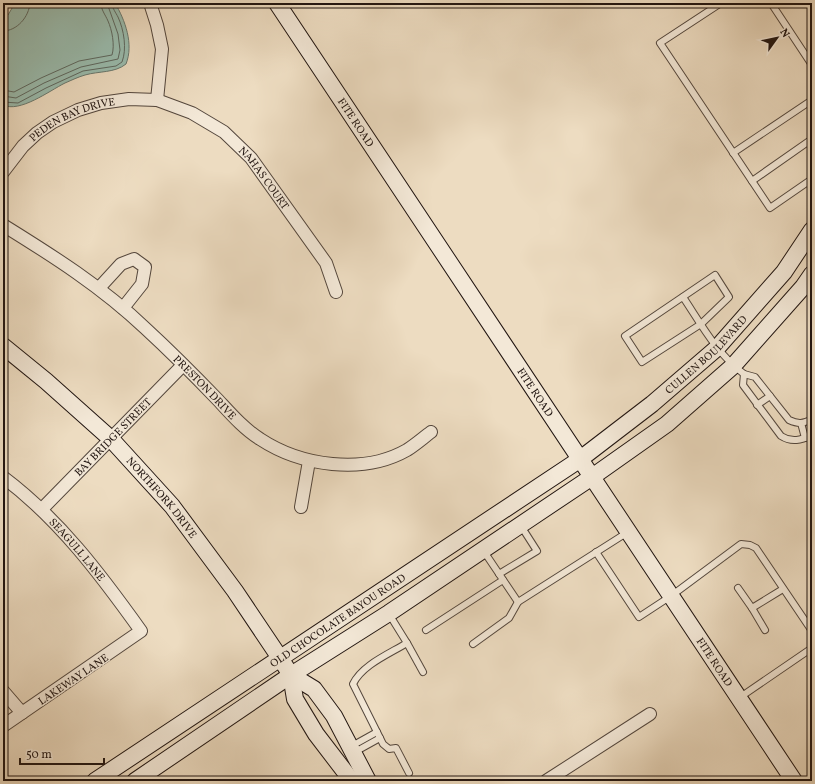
<svg xmlns="http://www.w3.org/2000/svg" width="815" height="784" font-family="Vollkorn,serif">
<style>
.water{fill:#9abcae;stroke:#6a796f}
.lines{fill:none;stroke-linecap:round;stroke-linejoin:round}
.shore{stroke:#5e6860;stroke-width:1}
.lane-casing{stroke:#54473d;stroke-width:8}
.street-casing{stroke:#54473d;stroke-width:14}
.secondary-casing{stroke:#211511;stroke-width:18}
.lane{stroke:#f3e8d7;stroke-width:6}
.street{stroke:#f3e8d7;stroke-width:12}
.secondary{stroke:#f3e8d7;stroke-width:16}
.labels{text-anchor:middle;stroke-width:3;stroke-linejoin:round;paint-order:stroke}
.street-label{font-size:11px;fill:#211511;stroke:#f3e8d7}
</style>
<rect width="100%" height="100%" fill="#eddcc1"/>
<filter id="stains"><feTurbulence type="fractalNoise" baseFrequency=".005" numOctaves="4"/><feColorMatrix values="0 0 0 0 .2 0 0 0 0 .09 0 0 0 0 .02 0 0 0 .5 -.17"/></filter>
<radialGradient id="worn" r=".72"><stop offset=".6" stop-color="#630" stop-opacity="0"/><stop offset="1" stop-color="#630" stop-opacity=".3"/></radialGradient>
<path class="water" d="M15,3H115C125,20 134,44 126,64C115,73 99,71 85,75C78,77 72,80 65,83C49,91 20,113 3,105V17L8,15Z"/>
<g class="lines">
<g class="shore">
<path d="M3,31C17,31 29,17 30,3"/>
<path d="M3,90L14,92L41,78L79,61L112,55C115,45 112,30 108,21C105,14 101,10 101,3"/>
<path d="M3,96L16,98L44,83L81,67L118,59L120,50L118,34L107,3"/>
<path d="M3,102L18,103L46,88L83,71L116,66L122,62C127,49 124,30 118,17C116,13 112,8 112,3"/>
</g>
<defs>
<g id="lane">
<path d="M721,3L660,43L770,208L812,179"/>
<path d="M771,3L812,65"/>
<path d="M733,153L812,100"/>
<path d="M752,181L812,139"/>
<path d="M715,275L729,297L701,324L642,362L625,336Z"/>
<path d="M683,297C701,324 717,354 744,374"/>
<path d="M757,405L770,396"/>
<path d="M812,419C803,424 798,424 789,420L755,377L744,374L743,385L781,436C792,443 801,440 812,435"/>
<path d="M801,423L805,438"/>
<path d="M483,550L518,602L628,532"/>
<path d="M596,552L639,617L671,596L741,544L750,545L756,548L812,631"/>
<path d="M499,574L537,551L521,526"/>
<path d="M738,588L752,608L783,589"/>
<path d="M752,608L765,630"/>
<path d="M389,614L407,643C389,654 362,665 353,684L383,744L389,749L396,748L409,773"/>
<path d="M426,630L503,580"/>
<path d="M407,643L423,672"/>
<path d="M473,644L509,618L518,602"/>
<path d="M739,698L812,648"/>
<path d="M350,747L377,732"/>
<path d="M353,753L380,738"/>
</g>
<g id="street">
<path d="M150,3L157,25L162,49L157,100"/>
<path id="s1" d="M3,172L23,146L37,133L53,122L78,110L101,103L129,99L157,100L192,113L224,132L251,158L326,263L336,292"/>
<path id="s2" d="M3,225C53,256 102,287 145,328C170,351 194,375 218,400C231,414 244,429 260,439C301,466 363,475 407,450C415,445 423,438 431,432"/>
<path d="M99,288L121,264L134,259L145,267L142,284L123,308"/>
<path id="s3" d="M3,477C59,519 101,575 141,631L3,726"/>
<path d="M301,507L309,461"/>
<path id="s4" d="M42,509L183,365"/>
<path d="M3,691L22,713"/>
<path d="M546,781L650,714"/>
</g>
<g id="secondary">
<path id="s5" d="M277,3L794,781"/>
<path id="s6" d="M3,346L46,381L111,439L172,506L235,591L280,658L291,675L295,699L316,734L352,781"/>
<path d="M291,675L314,689L334,716L368,781"/>
<path id="s7" d="M95,781L579,460L652,404L717,348L784,272L812,230"/>
<path d="M135,781L291,675L389,613L592,477L667,424L733,366L803,287L812,274"/>
</g>
</defs>
<use href="#lane" class="lane-casing"/>
<use href="#street" class="street-casing"/>
<use href="#secondary" class="secondary-casing"/>
<use href="#lane" class="lane"/>
<use href="#street" class="street"/>
<use href="#secondary" class="secondary"/>
</g>
<g class="labels">
<g class="street-label">
<text dy="4" stroke="none"><textPath href="#s1" startOffset="90">PEDEN BAY DRIVE</textPath></text>
<text dy="4" stroke="none"><textPath href="#s5" startOffset="143">FITE ROAD</textPath></text>
<text dy="4" stroke="none"><textPath href="#s1" startOffset="315">NAHAS COURT</textPath></text>
<text dy="4" stroke="none"><textPath href="#s7" startOffset="746">CULLEN BOULEVARD</textPath></text>
<text dy="4" stroke="none"><textPath href="#s2" startOffset="260">PRESTON DRIVE</textPath></text>
<text dy="4" stroke="none"><textPath href="#s5" startOffset="467">FITE ROAD</textPath></text>
<text dy="4" stroke="none"><textPath href="#s4" startOffset="101">BAY BRIDGE STREET</textPath></text>
<text dy="4" stroke="none"><textPath href="#s6" startOffset="220">NORTHFORK DRIVE</textPath></text>
<text dy="4" stroke="none"><textPath href="#s3" startOffset="104">SEAGULL LANE</textPath></text>
<text dy="4" stroke="none"><textPath href="#s7" startOffset="291">OLD CHOCOLATE BAYOU ROAD</textPath></text>
<text dy="4" stroke="none"><textPath href="#s5" startOffset="791">FITE ROAD</textPath></text>
<text transform="translate(73 679) rotate(-34)" y="4">LAKEWAY LANE</text>
</g>
</g>
<rect width="815" height="784" fill="none" stroke="#eddcc1" stroke-width="16"/>
<rect x="4" y="4" width="807" height="776" fill="none" stroke="#211511" stroke-width="2"/>
<rect x="8" y="8" width="799" height="768" fill="none" stroke="#211511"/>
<g transform="translate(777 38) rotate(57)" stroke="#f3e8d7" stroke-width="3" paint-order="stroke">
<path d="M0-3L7 15L0 10L-7 15Z" fill="#211511"/>
<text y="-6" font-size="11" font-weight="bold" text-anchor="middle" fill="#211511">N</text>
</g>
<path d="M20 758v6h84v-6" fill="none" stroke="#211511" stroke-width="2"/>
<text x="26" y="758" font-size="12" fill="#211511" stroke="#f3e8d7" stroke-width="3" paint-order="stroke">50 m</text>
<rect width="100%" height="100%" filter="url(#stains)"/>
<rect width="100%" height="100%" fill="url(#worn)"/>
</svg>
